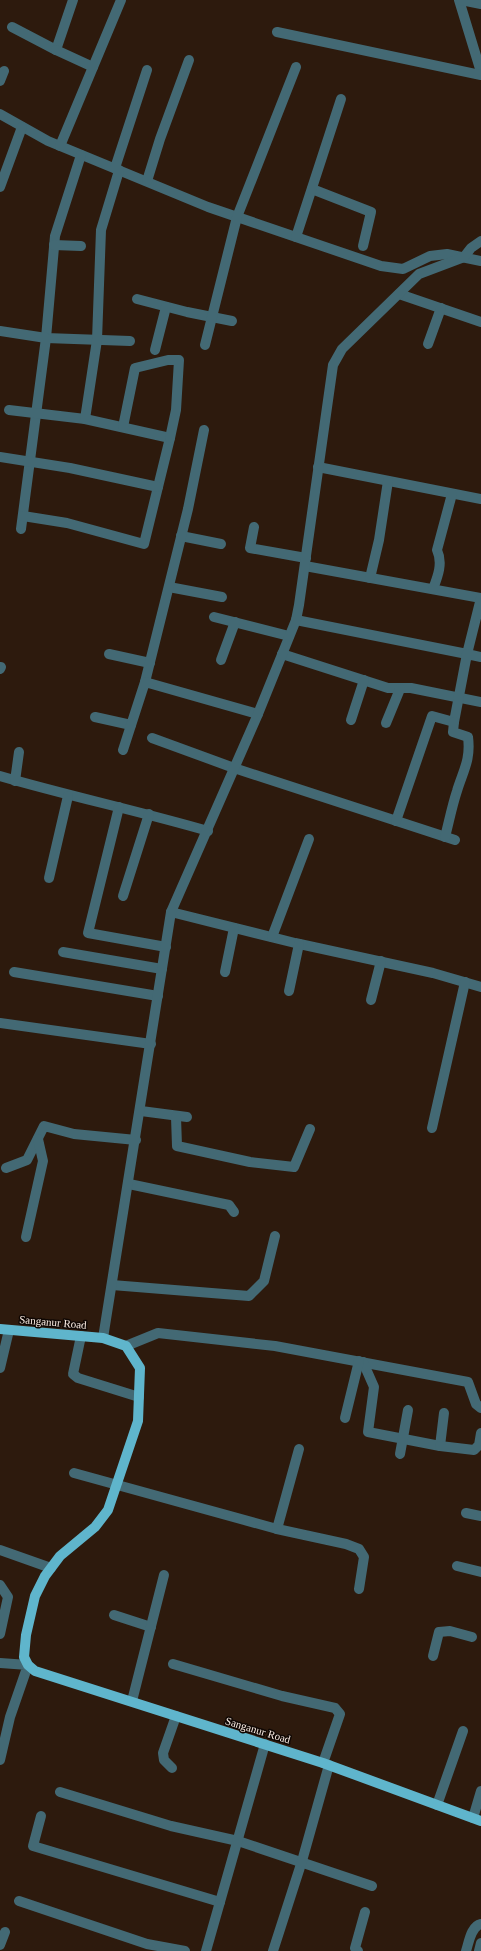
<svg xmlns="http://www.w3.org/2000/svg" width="481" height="1951" font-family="Georgia,serif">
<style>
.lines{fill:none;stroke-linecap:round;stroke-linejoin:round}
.minor{stroke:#436974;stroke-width:10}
.major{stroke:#5fb5cc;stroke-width:10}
.labels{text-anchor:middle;stroke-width:3;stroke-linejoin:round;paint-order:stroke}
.street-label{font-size:11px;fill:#fef0e7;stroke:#0f0703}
</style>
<rect width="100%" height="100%" fill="#2d1a0d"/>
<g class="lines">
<g class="minor">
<path d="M459,0L481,72"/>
<path d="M461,0L481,4"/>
<path d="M12,27L56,50L73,0"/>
<path d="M277,32L481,75"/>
<path d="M56,50L93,67"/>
<path d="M0,81L4,71"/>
<path d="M0,114L48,141L208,207L381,266L403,269L430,256L447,254L481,261"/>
<path d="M60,146L121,0"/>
<path d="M81,155L55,236L46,338L130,341"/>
<path d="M147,181L160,139L189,60"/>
<path d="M0,187L22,127"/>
<path d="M312,189L371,212L363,246"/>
<path d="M296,237L341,99"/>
<path d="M54,245L81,246"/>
<path d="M399,294L481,322"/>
<path d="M137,299L187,312L232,321"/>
<path d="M0,331L46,338L21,529"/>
<path d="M428,344L441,308"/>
<path d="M205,345L237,217L296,67"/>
<path d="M155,350L166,307"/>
<path d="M9,410L85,419L170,438L144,544L67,523L23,516"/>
<path d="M85,419L97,340L101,230L118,174L119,170L115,168L147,70"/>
<path d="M123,427L135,368L168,360H179L176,410L170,438"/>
<path d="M0,457L70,468L158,487"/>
<path d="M318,467L481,499"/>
<path d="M254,527L250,548L306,558"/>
<path d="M181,536L221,544"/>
<path d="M305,566L481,598"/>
<path d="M370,578L379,540L388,481"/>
<path d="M169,587L222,597"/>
<path d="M433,589C438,576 443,563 437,550L452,494"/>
<path d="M214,617L289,636"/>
<path d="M296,620L467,654L481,598"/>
<path d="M109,654L150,663"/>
<path d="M282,654L388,688H411L481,702"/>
<path d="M221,660L235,622"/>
<path d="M0,669L1,667"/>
<path d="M145,682L188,509L204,430"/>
<path d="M95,717L131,725"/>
<path d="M351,720L364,680"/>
<path d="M386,723L400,689"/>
<path d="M152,738L234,768L455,840"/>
<path d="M123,750L145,682L258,714"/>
<path d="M0,776C69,796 139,811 208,831"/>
<path d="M15,781L19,752"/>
<path d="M119,807L88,933L166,947"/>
<path d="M396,821L432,716L454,722L467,654L481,657"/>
<path d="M445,837C449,822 452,806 457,791C463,771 471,760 468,737L453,732L454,722"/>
<path d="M49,878L68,796"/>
<path d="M123,896L149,814"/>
<path d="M171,912L295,943L433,973L481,987"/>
<path d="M272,937L309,839"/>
<path d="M63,952L162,969"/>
<path d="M14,972L158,996"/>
<path d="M225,972L234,928"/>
<path d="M289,991L299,944"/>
<path d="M371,1000L381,961"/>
<path d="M0,1023L151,1044"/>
<path d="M141,1111L187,1117"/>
<path d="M176,1117L177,1146L250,1162L294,1167L310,1129"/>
<path d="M432,1128L465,982"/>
<path d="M6,1168L27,1160L44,1126L74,1134L136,1140"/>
<path d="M129,1184L229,1205L234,1212"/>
<path d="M26,1237L43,1161L38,1139"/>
<path d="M112,1285L249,1296L264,1281L275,1236"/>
<path d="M81,1336L73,1374L78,1378L139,1397"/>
<path d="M103,1338L171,912L258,714L296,620L299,605L333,365L342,349L419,274L464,257L471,248L481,241"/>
<path d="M126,1346L158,1333L275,1346L468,1382L476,1404L481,1408"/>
<path d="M363,1362L374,1387L368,1432L440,1446L444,1413"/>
<path d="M0,1368L9,1330"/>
<path d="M345,1418L359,1361"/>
<path d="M440,1446L474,1450L479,1445L481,1433"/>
<path d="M400,1454L408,1410"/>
<path d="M74,1473L277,1529L299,1449"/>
<path d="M466,1513L481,1516"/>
<path d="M277,1529L346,1544L359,1549L364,1557L359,1589"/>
<path d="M0,1550L51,1568"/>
<path d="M457,1566L481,1572"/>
<path d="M0,1585L8,1597L0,1634"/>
<path d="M114,1615L151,1627"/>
<path d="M433,1656L439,1632L450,1631L472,1637"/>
<path d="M0,1663L28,1665L10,1717L0,1760"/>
<path d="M173,1664L282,1696L335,1708L340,1714L323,1763"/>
<path d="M132,1701L164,1575"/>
<path d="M172,1768L164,1760L163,1753L176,1716"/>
<path d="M60,1792L171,1826L238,1841L372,1886"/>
<path d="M437,1805L463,1731"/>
<path d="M41,1816L33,1846L220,1902"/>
<path d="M473,1818L481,1791"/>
<path d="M19,1901L147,1944L185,1951"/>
<path d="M0,1945L5,1932"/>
<path d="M206,1951L265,1744"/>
<path d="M273,1951L302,1861L329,1765"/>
<path d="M358,1951L355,1948L365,1912"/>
<path d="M466,1951C469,1942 471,1926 481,1924"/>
<path d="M479,1951L481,1943"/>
</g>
<path class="major" d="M0,1329L103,1338L126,1346L140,1368L138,1421L108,1510L95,1527L60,1556L45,1576L35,1596L26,1635L24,1657L28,1665L35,1671L323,1763L481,1821"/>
</g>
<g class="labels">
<g class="street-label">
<text transform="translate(53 1322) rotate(5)" y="4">Sanganur Road</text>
<text transform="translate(258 1730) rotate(17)" y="4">Sanganur Road</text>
</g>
</g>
</svg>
